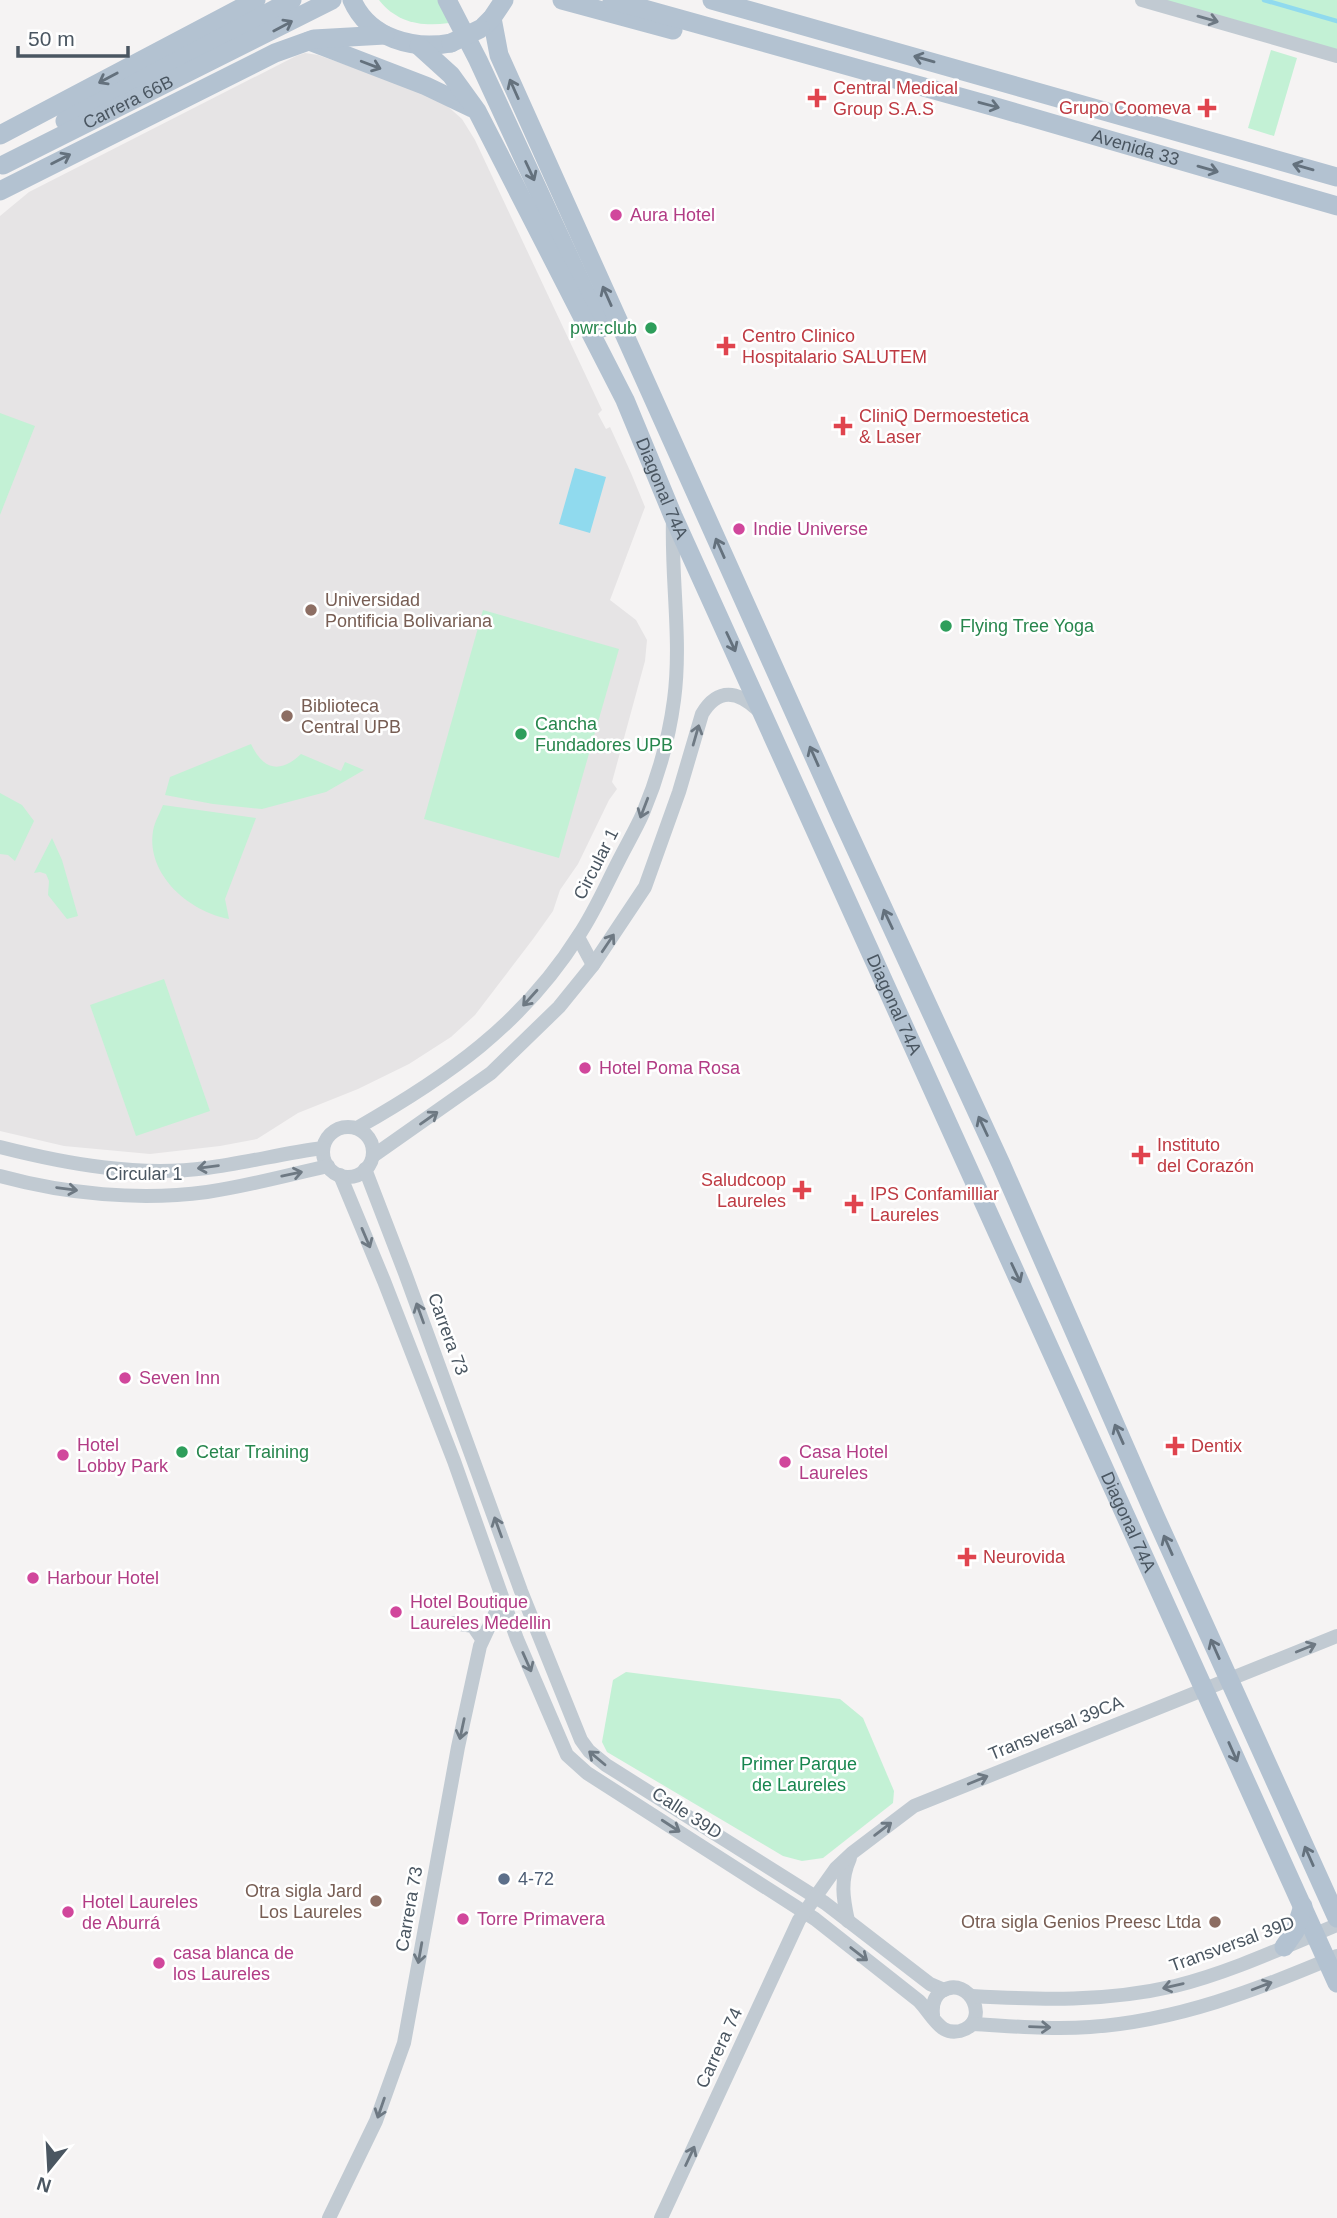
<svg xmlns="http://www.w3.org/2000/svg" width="1337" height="2218" font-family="Arial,sans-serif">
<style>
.education{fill:#e6e4e5}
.green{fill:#c3f1d5}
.water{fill:#90daee}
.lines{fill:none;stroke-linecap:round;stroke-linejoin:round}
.stream{stroke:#90daee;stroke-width:4.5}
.minor{stroke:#c1cad2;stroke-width:14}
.major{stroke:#b3c2d1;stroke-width:19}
.major-bridge{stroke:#b3c2d1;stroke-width:19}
.oneway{stroke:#6e7983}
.oneway2{stroke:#64717d}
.health-dot{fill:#e0444e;stroke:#fff;stroke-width:2.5}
.hotel-dot{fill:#d1479c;stroke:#fff;stroke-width:2.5}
.leisure-dot{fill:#2e9e5b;stroke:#fff;stroke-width:2.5}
.education-dot{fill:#8d6e63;stroke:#fff;stroke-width:2.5}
.service-dot{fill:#5c6f8a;stroke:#fff;stroke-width:2.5}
.labels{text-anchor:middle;stroke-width:5;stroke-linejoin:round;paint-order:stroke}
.health-label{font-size:18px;fill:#be3a42;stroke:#fff;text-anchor:start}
.street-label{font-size:18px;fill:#4a5661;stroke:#fff}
.hotel-label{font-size:18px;fill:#b23c85;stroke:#fff;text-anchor:start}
.leisure-label{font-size:18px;fill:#27864d;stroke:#fff;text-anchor:start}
.education-label{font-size:18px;fill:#785e54;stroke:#fff;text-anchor:start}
.park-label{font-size:18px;fill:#17864f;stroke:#fff}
.service-label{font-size:18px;fill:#4e5e75;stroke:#fff;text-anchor:start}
</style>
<rect width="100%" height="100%" fill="#f5f3f3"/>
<path class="education" d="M305,53L318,55L417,90L445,104L462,119L475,140L602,410L598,414L606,429L610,427L631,473L645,507L610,600L636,620L647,640L645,661L612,782L617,789L609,800L578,864L560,890L553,911L533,939L475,1015L451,1037L409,1064L358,1089L298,1113L257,1139L220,1146L150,1154L64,1146L0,1131V216L29,192L296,56Z"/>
<g class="green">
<path d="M379,0H438L449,23C422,27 397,23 379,0Z"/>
<path d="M1142,0H1337V56Z"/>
<path d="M1271,50L1297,58L1274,136L1248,128Z"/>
<path d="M0,413L35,426L0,515Z"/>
<path d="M483,610L619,649L559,858L424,819Z"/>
<path d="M251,744C263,770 280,774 301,754L341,771L345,762L364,770L326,792L262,809L213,804L165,795L170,777Z"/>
<path d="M0,793L22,805L34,821L15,861L8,855L0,854Z"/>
<path d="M163,805L256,818L225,899L229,919C190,912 146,875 153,831C154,823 160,813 163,805Z"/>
<path d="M52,838L62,860L78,916L67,919L48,895L49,881L46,874L40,872L34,873Z"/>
<path d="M164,979L210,1111L136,1136L90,1005Z"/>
<path d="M626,1672L840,1699L863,1718L894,1791L893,1803L823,1858L802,1861L783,1856L607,1752L602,1742L613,1680Z"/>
</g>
<path class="water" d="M575,468L606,477L590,533L559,524Z"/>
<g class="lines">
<path class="stream" d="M1264,0L1337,21"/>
<g class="minor">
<path d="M1142,0L1337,56"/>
<path d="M578,937L593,965"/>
<circle cx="348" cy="1152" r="25"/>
<path d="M357,1128C447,1077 523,1024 579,935C595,911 606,885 619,860C627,844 636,829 643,813C658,777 669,738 674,700C682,640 671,580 673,520"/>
<path d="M0,1147C67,1164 138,1177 207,1168C246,1163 284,1153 323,1148"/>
<path d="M373,1156L491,1073L559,1007L593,965L645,887L679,792L702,714C718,687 738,691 758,710"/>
<path d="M365,1169L405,1273L521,1591L581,1740L589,1751L606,1765L825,1903L930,1984L944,1990"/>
<path d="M340,1175L384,1281L454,1461L517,1639L567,1755L587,1773L815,1919L919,2001C927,2009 935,2024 944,2029C949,2032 955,2032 960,2031C992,2023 970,1974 942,1991C933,1997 932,2006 933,2015"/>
<path d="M0,1176C66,1194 139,1201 207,1192C248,1186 288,1175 328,1166"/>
<path d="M454,1623L473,1626L482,1639"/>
<path d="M848,1921C843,1898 840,1880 850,1858"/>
<path d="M972,1996C1042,2000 1105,2002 1175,1986C1231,1972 1284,1947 1337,1925"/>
<path d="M972,2024C1011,2026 1051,2030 1090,2027C1177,2021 1257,1990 1337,1956"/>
<path d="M329,2218L376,2121L404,2043L458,1747L480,1646L502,1599"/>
<path d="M661,2218L799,1920L836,1868L852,1853L914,1806L1337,1636"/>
</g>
<g class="major">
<path d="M352,0C369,39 414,50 451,43"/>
<path d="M447,0L478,60L602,328"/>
<path d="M562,0L673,30"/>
<path id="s1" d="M612,0L999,108L1337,206"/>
<path d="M712,0L1337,177"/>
<path d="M492,18L499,55L842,819L1001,1164L1156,1518L1337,1918"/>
<path d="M484,26L492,18L504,0"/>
<path d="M309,41L426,86L472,108"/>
<path id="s2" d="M419,46L451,75L477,111L625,400L673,516L1337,1983"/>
<path d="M0,135L256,0"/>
<path d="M0,191L275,53L314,39L385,35"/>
<path d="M1284,1947L1295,1931L1303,1906"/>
</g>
<g class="major-bridge">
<path d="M451,43L480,29"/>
<path d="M65,121L292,0"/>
<path id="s3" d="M3,165L332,0"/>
</g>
</g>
<defs><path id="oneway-shaft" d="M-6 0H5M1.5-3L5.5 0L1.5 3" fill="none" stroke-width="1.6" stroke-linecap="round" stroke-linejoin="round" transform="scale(1.75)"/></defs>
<g class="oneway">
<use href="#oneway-shaft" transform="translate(1208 19) rotate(16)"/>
<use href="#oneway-shaft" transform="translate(696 735) rotate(-74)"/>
<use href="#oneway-shaft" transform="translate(644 808) rotate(111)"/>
<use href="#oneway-shaft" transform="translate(608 943) rotate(-56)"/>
<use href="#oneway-shaft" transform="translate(530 998) rotate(132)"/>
<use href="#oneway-shaft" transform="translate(429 1118) rotate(-35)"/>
<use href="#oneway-shaft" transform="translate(208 1167) rotate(173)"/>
<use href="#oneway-shaft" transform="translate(292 1174) rotate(-12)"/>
<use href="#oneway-shaft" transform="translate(67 1189) rotate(8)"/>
<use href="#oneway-shaft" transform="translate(366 1238) rotate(67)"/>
<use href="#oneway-shaft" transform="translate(420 1313) rotate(-110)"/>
<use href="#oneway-shaft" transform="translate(498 1527) rotate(-110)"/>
<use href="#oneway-shaft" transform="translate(1306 1648) rotate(-22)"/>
<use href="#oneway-shaft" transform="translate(527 1662) rotate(66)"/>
<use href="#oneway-shaft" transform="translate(462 1729) rotate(102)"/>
<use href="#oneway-shaft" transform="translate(597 1758) rotate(-140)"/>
<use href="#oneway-shaft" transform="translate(978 1780) rotate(-22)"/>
<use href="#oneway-shaft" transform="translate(671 1826) rotate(33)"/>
<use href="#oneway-shaft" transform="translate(883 1829) rotate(-37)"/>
<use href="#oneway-shaft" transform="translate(420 1953) rotate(100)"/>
<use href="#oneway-shaft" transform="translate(859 1954) rotate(38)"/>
<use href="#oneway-shaft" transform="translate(1173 1986) rotate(167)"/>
<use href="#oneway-shaft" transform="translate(1262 1986) rotate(-21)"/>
<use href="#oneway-shaft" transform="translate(1040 2027) rotate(2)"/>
<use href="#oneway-shaft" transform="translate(381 2108) rotate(109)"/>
<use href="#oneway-shaft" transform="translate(690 2156) rotate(-65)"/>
</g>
<g class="oneway2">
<use href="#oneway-shaft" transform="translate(283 26) rotate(-28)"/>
<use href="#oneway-shaft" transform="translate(924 59) rotate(-164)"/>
<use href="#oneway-shaft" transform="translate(371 65) rotate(21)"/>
<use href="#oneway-shaft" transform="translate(108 78) rotate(152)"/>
<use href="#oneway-shaft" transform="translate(514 89) rotate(-114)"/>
<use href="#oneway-shaft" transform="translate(989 105) rotate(15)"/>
<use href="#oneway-shaft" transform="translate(61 159) rotate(-27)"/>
<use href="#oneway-shaft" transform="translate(1303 167) rotate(-164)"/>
<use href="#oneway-shaft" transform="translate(1208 169) rotate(16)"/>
<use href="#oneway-shaft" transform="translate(530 171) rotate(65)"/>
<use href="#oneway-shaft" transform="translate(607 296) rotate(-114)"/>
<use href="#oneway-shaft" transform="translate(720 548) rotate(-114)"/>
<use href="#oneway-shaft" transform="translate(731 642) rotate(65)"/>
<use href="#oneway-shaft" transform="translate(814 756) rotate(-114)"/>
<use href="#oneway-shaft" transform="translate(888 919) rotate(-115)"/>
<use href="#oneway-shaft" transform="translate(983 1126) rotate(-115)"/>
<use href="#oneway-shaft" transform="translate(1016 1273) rotate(65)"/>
<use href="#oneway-shaft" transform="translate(1119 1434) rotate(-114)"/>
<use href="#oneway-shaft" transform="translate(1168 1545) rotate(-114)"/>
<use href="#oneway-shaft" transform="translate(1215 1649) rotate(-114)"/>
<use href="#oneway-shaft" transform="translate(1233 1752) rotate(66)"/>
<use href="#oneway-shaft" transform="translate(1309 1856) rotate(-114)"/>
</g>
<g class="health-dot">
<path d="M813.5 87.5h7v7h7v7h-7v7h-7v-7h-7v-7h7z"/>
<path d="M1203.5 97.5h7v7h7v7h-7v7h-7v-7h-7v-7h7z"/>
<path d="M722.5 335.5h7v7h7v7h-7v7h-7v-7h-7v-7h7z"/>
<path d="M839.5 415.5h7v7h7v7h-7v7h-7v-7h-7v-7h7z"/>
<path d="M1137.5 1144.5h7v7h7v7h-7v7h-7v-7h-7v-7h7z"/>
<path d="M798.5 1179.5h7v7h7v7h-7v7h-7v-7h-7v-7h7z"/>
<path d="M850.5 1193.5h7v7h7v7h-7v7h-7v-7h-7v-7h7z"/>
<path d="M1171.5 1435.5h7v7h7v7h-7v7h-7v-7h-7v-7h7z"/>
<path d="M963.5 1546.5h7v7h7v7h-7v7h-7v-7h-7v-7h7z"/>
</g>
<g class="hotel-dot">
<circle cx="616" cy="215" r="7"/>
<circle cx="739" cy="529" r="7"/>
<circle cx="585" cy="1068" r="7"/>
<circle cx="125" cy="1378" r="7"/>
<circle cx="63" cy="1455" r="7"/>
<circle cx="785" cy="1462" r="7"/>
<circle cx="33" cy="1578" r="7"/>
<circle cx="396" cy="1612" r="7"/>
<circle cx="68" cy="1912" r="7"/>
<circle cx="463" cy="1919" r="7"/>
<circle cx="159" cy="1963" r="7"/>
</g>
<g class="leisure-dot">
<circle cx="651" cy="328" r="7"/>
<circle cx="946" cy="626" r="7"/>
<circle cx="521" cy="734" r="7"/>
<circle cx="182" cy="1452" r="7"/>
</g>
<g class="education-dot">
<circle cx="311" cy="610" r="7"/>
<circle cx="287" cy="716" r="7"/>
<circle cx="376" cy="1901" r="7"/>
<circle cx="1215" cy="1922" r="7"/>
</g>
<circle class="service-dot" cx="504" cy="1879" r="7"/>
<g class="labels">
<g class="health-label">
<text x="833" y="94">Central Medical<tspan x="833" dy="21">Group S.A.S</tspan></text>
<text x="1191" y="114" text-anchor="end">Grupo Coomeva</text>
<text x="742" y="342">Centro Clinico<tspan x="742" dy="21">Hospitalario SALUTEM</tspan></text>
<text x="859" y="422">CliniQ Dermoestetica<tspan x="859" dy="21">&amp; Laser</tspan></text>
<text x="1157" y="1151">Instituto<tspan x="1157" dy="21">del Corazón</tspan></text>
<text x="786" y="1186" text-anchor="end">Saludcoop<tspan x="786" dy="21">Laureles</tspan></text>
<text x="870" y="1200">IPS Confamilliar<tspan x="870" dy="21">Laureles</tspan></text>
<text x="1191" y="1452">Dentix</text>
<text x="983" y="1563">Neurovida</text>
</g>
<g class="street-label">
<text dy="6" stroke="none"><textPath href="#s3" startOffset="140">Carrera 66B</textPath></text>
<text dy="6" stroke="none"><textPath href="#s1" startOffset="544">Avenida 33</textPath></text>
<text dy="6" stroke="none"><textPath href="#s2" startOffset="508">Diagonal 74A</textPath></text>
<text transform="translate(596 864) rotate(-63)" y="6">Circular 1</text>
<text dy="6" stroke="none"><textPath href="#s2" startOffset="1074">Diagonal 74A</textPath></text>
<text x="144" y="1180">Circular 1</text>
<text transform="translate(448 1334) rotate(70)" y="6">Carrera 73</text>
<text dy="6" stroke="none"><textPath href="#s2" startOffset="1642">Diagonal 74A</textPath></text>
<text transform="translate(1056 1728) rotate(-22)" y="6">Transversal 39CA</text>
<text transform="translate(687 1813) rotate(33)" y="6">Calle 39D</text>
<text transform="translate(409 1909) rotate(-80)" y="6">Carrera 73</text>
<text transform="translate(1232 1944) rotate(-20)" y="6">Transversal 39D</text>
<text transform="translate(719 2048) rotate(-65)" y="6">Carrera 74</text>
</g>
<g class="hotel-label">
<text x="630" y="221">Aura Hotel</text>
<text x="753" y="535">Indie Universe</text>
<text x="599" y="1074">Hotel Poma Rosa</text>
<text x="139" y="1384">Seven Inn</text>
<text x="77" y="1451">Hotel<tspan x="77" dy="21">Lobby Park</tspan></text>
<text x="799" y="1458">Casa Hotel<tspan x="799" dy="21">Laureles</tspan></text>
<text x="47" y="1584">Harbour Hotel</text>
<text x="410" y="1608">Hotel Boutique<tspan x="410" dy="21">Laureles Medellin</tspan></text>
<text x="82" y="1908">Hotel Laureles<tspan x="82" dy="21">de Aburrá</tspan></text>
<text x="477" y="1925">Torre Primavera</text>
<text x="173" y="1959">casa blanca de<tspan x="173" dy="21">los Laureles</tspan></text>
</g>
<g class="leisure-label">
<text x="637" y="334" text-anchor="end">pwr:club</text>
<text x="960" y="632">Flying Tree Yoga</text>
<text x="535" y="730">Cancha<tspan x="535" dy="21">Fundadores UPB</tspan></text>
<text x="196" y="1458">Cetar Training</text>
</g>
<g class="education-label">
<text x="325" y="606">Universidad<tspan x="325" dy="21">Pontificia Bolivariana</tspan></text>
<text x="301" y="712">Biblioteca<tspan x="301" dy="21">Central UPB</tspan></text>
<text x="362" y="1897" text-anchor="end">Otra sigla Jard<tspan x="362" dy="21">Los Laureles</tspan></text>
<text x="1201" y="1928" text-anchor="end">Otra sigla Genios Preesc Ltda</text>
</g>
<g class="park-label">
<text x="799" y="1770">Primer Parque<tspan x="799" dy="21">de Laureles</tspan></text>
</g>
<g class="service-label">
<text x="518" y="1885">4-72</text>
</g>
</g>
<g transform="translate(49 2169) rotate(198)" stroke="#ffffff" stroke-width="5" paint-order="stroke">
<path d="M0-5L12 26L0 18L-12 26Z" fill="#4a5661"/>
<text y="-10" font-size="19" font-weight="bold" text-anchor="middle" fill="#4a5661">N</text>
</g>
<path d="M18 46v10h110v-10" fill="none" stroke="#4a5661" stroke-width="3.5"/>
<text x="28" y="46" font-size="21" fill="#4a5661" stroke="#ffffff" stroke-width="5" paint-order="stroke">50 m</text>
</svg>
